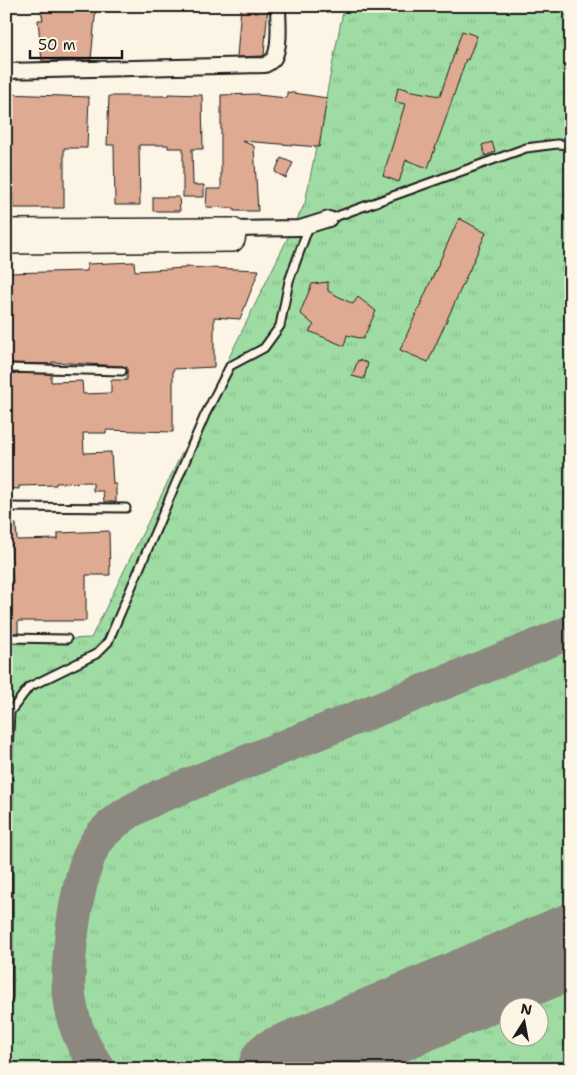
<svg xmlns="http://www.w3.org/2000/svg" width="577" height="1075" font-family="'Shantell Sans',sans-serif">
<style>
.grass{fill:url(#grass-tufts);stroke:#5e7c60;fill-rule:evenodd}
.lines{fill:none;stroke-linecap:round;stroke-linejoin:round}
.taxiway{stroke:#8c8880;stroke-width:34}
.runway{stroke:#8c8880;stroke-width:84}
.building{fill:#deaa91;stroke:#1c1c1c}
.lane-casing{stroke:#1c1c1c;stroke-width:11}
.street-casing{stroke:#1c1c1c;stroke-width:18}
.secondary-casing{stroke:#1c1c1c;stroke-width:22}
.lane{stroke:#fcf5e5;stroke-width:7}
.street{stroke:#fcf5e5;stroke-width:14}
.secondary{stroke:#fcf5e5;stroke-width:19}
</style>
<defs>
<pattern id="grass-tufts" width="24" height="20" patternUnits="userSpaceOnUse" patternTransform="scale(1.25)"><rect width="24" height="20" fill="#9fdca3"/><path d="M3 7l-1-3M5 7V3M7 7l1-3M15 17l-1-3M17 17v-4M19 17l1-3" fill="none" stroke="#88bc8c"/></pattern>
</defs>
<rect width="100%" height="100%" fill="#fcf5e5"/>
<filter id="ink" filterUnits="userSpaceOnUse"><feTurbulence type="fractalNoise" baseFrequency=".02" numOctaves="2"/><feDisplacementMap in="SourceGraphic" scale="10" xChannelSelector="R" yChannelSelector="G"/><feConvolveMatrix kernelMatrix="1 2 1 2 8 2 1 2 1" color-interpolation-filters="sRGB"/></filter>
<g filter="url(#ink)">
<path class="grass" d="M344,6H571V1069H6V642L91,638L305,203ZM510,1008H540V1038H510Z"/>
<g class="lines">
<path class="taxiway" d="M99,1069C84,1049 74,1026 70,1003C64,970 77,868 97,841C112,820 135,808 158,797L571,632"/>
<path class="runway" d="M280,1069L571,946"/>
</g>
<g class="building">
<path d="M40,6H96L91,60H58V61H42L38,20H43Z"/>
<path d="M241,6H268L264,55L263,56L237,57Z"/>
<path d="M462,31L477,36L468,60L466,59L446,118L428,168L406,160L399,182L383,176L405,104L395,102L398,87L407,89V90L440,96Z"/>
<path d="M287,92L327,98L319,147L242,141L254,146L258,211H234V208L206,207L207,189H221V95L258,94V95L287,98Z"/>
<path d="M6,94L89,97L87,148H64V208H13L12,148H6Z"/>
<path d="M168,94L202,95L203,149H192L193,185H204V197H183V148H168V145H139L140,205H115L114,145H107L109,96H168Z"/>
<path d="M492,142L495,152L485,156L482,145Z"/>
<path d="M281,158L293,163L286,178L275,172Z"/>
<path d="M153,197H179L180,211H153Z"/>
<path d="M459,218L486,233L428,362L400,350Z"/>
<path d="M134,262L135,271L185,268V267L259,270L240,319L214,317V367L173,369V432L106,430V433H83L84,453L111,452L113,484H116V502H104L103,491H93V483L89,482L56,483V485L19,486V489L6,488V373L51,374V382L82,381L83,394L111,393V380H127V367L122,366L52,362V364L6,363V273L87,271V264Z"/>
<path d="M328,282V291L353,304L358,297L376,311L363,339L347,335L344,346L309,331L314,325L300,313L312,284Z"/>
<path d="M358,360L368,363L364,379L352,376Z"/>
<path d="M16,524L17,540L58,539V533L109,531L110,575H86V621H18V633H6V582H13L11,544H6V525Z"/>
</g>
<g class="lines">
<defs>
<g id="lane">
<path d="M329,219L526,148L557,144L571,145"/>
<path d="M6,368L122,371"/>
<path d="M6,507L126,508"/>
<path d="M6,638L67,639"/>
<path d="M6,1004L8,997V750L10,712L29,687L96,654L108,642L205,415L230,366L264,348L280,326L289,281L309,226"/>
</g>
<g id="street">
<path d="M6,71L265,65C269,63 272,61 274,58C281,46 278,20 278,6"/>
<path d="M236,229L300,228L329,219"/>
</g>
<path id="secondary" d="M6,229L233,228L237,230L235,240L233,242L6,244"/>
</defs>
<use href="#lane" class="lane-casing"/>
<use href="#street" class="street-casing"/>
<use href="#secondary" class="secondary-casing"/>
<use href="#lane" class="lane"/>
<use href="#street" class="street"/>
<use href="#secondary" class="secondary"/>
</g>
</g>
<rect width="577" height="1075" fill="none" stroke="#fcf5e5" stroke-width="25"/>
<rect x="12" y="12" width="552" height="1050" fill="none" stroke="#1c1c1c" stroke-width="2" filter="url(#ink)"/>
<g transform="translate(524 1022) rotate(11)"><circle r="24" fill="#fcf5e5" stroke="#a29e95"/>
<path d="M0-4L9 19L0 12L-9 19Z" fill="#1c1c1c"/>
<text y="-8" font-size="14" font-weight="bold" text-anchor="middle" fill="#1c1c1c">N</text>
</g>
<path d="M30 50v8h92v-8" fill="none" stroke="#1c1c1c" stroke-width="2.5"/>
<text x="38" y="50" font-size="15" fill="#1c1c1c" stroke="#fcf5e5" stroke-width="4" paint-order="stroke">50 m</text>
</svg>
